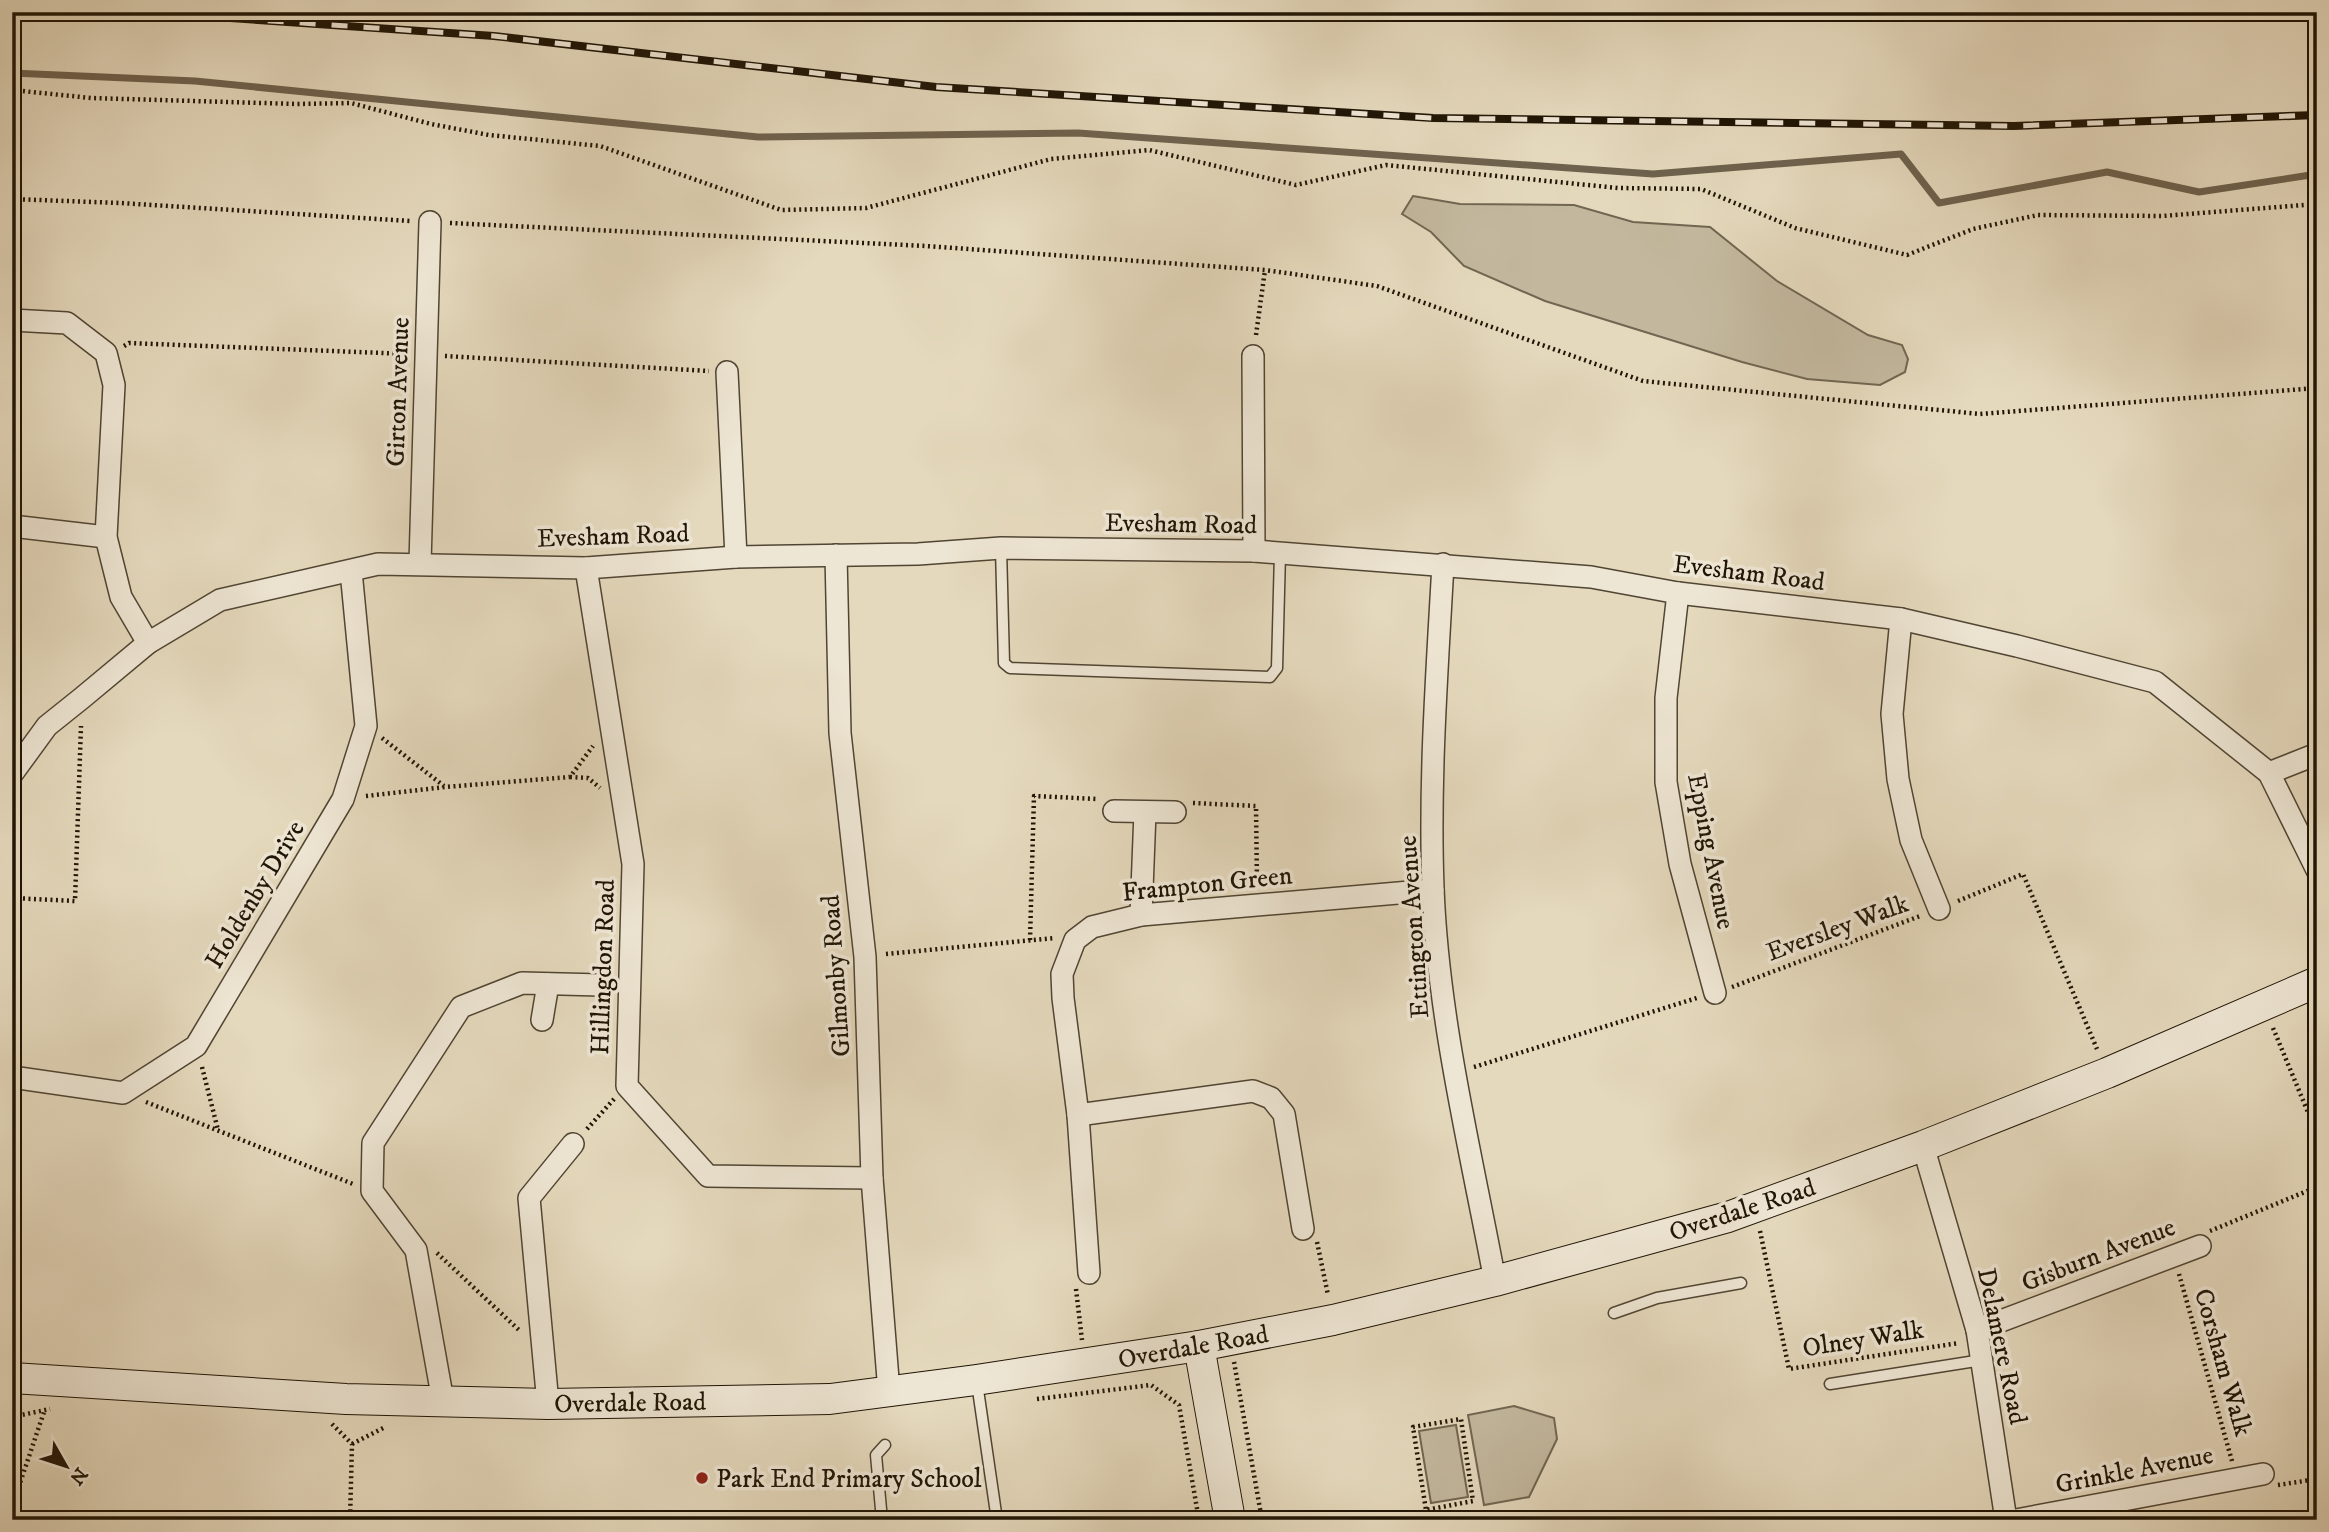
<svg xmlns="http://www.w3.org/2000/svg" width="2329" height="1532" font-family="'IM FELL DW Pica',serif">
<style>
.green{fill:#c3b89e;stroke:#716652;stroke-width:2}
.lines{fill:none;stroke-linecap:round;stroke-linejoin:round}
.stream{stroke:#6e624e;stroke-width:7}
.lane-casing{stroke:#504533;stroke-width:13}
.street-casing{stroke:#504533;stroke-width:24}
.secondary-casing{stroke:#1f1405;stroke-width:32}
.path{stroke:#1f1405;stroke-width:4.5;stroke-dasharray:2 3.5;stroke-linecap:butt}
.lane{stroke:#eee6d4;stroke-width:10}
.street{stroke:#eee6d4;stroke-width:21}
.secondary{stroke:#eee6d4;stroke-width:30}
.rail-casing{stroke:#1f1405;stroke-width:8}
.rail{stroke:#eee6d4;stroke-width:5;stroke-dasharray:16;stroke-linecap:butt}
.poi-dot{fill:#8f2418;stroke:#eee6d4;stroke-width:2.5}
.labels{text-anchor:middle;stroke-width:7;stroke-linejoin:round;paint-order:stroke}
.street-label{font-size:26px;fill:#1f1405;stroke:#eee6d4}
.poi-label{font-size:26px;fill:#1f1405;stroke:#eee6d4;text-anchor:start}
</style>
<rect width="100%" height="100%" fill="#e5d9bd"/>
<filter id="stains"><feTurbulence type="fractalNoise" baseFrequency=".00286" numOctaves="4"/><feColorMatrix values="0 0 0 0 .2 0 0 0 0 .09 0 0 0 0 .02 0 0 0 .5 -.17"/></filter>
<radialGradient id="worn" r=".72"><stop offset=".6" stop-color="#630" stop-opacity="0"/><stop offset="1" stop-color="#630" stop-opacity=".3"/></radialGradient>
<g class="green">
<path d="M1413,196L1460,204L1574,205L1633,222L1710,227L1777,281L1868,335L1902,345L1908,359L1905,372L1880,385L1807,379L1742,362L1545,301L1464,266L1431,232L1402,214Z"/>
<path d="M1514,1406L1554,1418L1557,1439L1529,1497L1484,1505L1468,1415Z"/>
<path d="M1456,1425L1468,1497L1431,1503L1419,1431Z"/>
</g>
<g class="lines">
<path class="stream" d="M12,73L195,81L758,137L1078,133L1653,174L1901,154L1939,203L2107,172L2199,192L2317,174"/>
<defs>
<g id="lane">
<path d="M1001,548L1004,663L1010,668L1270,677L1277,668L1280,553"/>
<path d="M1614,1313L1657,1298L1741,1283"/>
<path d="M977,1383L997,1520"/>
<path d="M1830,1384L1982,1360"/>
<path d="M882,1520L876,1455L885,1445"/>
</g>
<g id="street">
<path d="M12,320L67,323L106,353L114,385L106,537L121,597L148,643"/>
<path d="M1253,356L1254,551"/>
<path d="M727,372L736,557"/>
<path d="M12,526L106,537"/>
<path d="M836,555L840,733L865,957L872,1178L889,1392"/>
<path d="M420,563L430,222"/>
<path d="M1443,564C1437,672 1429,780 1433,888C1438,1020 1471,1152 1495,1281"/>
<path d="M586,568L633,864L627,1086L708,1176L872,1178"/>
<path d="M1678,593L1666,698V782L1680,864L1715,993"/>
<path d="M1901,619L1892,714L1898,779L1911,840L1939,909"/>
<path d="M2269,773L2317,754"/>
<path d="M12,774L47,726L82,698L148,643L220,600L378,564L586,568L736,557L918,554L1001,548L1254,551L1591,577L1678,593L1901,619L2017,646L2155,682L2269,773L2317,870"/>
<path d="M1114,811L1175,812"/>
<path d="M1141,915L1145,812"/>
<path d="M542,1020L548,984"/>
<path d="M12,1077L123,1093L196,1046L343,799L366,726L351,571"/>
<path d="M1078,1115L1253,1091L1271,1098L1284,1114L1303,1229"/>
<path d="M1923,1146L1977,1330L2006,1520"/>
<path d="M1089,1273L1078,1115L1063,998L1062,974L1075,940L1092,927L1141,915L1433,890"/>
<path d="M1977,1330L2200,1246"/>
<path d="M443,1401L416,1250L372,1191L373,1143L461,1007L522,983L601,985"/>
<path d="M548,1404L529,1198L573,1144"/>
<path d="M2016,1520L2263,1474"/>
</g>
<g id="secondary">
<path d="M1199,1346L1230,1520"/>
<path d="M12,1378L346,1399L548,1404L830,1399L976,1380L1199,1346L1333,1320L1495,1281L1728,1217L1923,1146L2107,1073L2317,982"/>
</g>
</defs>
<use href="#lane" class="lane-casing"/>
<use href="#street" class="street-casing"/>
<use href="#secondary" class="secondary-casing"/>
<g class="path">
<path d="M12,90L91,98L297,104L351,103L431,124L489,135L600,146L781,210L866,208L1051,159L1149,150L1296,185L1386,165L1618,188L1701,189L1795,228L1907,255L1973,229L2038,215L2162,216L2317,204"/>
<path d="M12,199L120,203L410,221"/>
<path d="M450,223L926,246L1265,270L1377,286L1643,381L1980,414L2317,388"/>
<path d="M1256,335L1265,270"/>
<path d="M124,346L129,343L408,354"/>
<path d="M445,356L709,371"/>
<path d="M382,738L444,786"/>
<path d="M570,777L588,778L600,788"/>
<path d="M366,796L445,787L570,777L593,746"/>
<path d="M1193,803L1256,806L1257,884"/>
<path d="M12,898L75,901L81,726"/>
<path d="M1958,901L2023,874L2097,1049"/>
<path d="M1030,940L1034,796L1097,799"/>
<path d="M886,954L1055,938"/>
<path d="M1732,987L1920,916"/>
<path d="M2273,1028L2317,1134"/>
<path d="M202,1067L218,1130"/>
<path d="M1474,1067L1697,998"/>
<path d="M146,1102L353,1184"/>
<path d="M587,1129L614,1099"/>
<path d="M1760,1231L1789,1369L1959,1343"/>
<path d="M2210,1231L2317,1187"/>
<path d="M1317,1242L1328,1295"/>
<path d="M437,1253L520,1331"/>
<path d="M2179,1274L2232,1461"/>
<path d="M1076,1289L1082,1340"/>
<path d="M1234,1362L1262,1520"/>
<path d="M1037,1399L1151,1385L1179,1405L1199,1520"/>
<path d="M12,1417L50,1409"/>
<path d="M332,1424L352,1444L350,1520"/>
<path d="M352,1444L385,1427"/>
<path d="M2278,1485L2317,1479"/>
<path d="M12,1487L17,1492"/>
<path d="M17,1520V1492L45,1409"/>
<path d="M1415,1520L1426,1510L1473,1501L1461,1419L1413,1427L1426,1510"/>
</g>
<use href="#lane" class="lane"/>
<use href="#street" class="street"/>
<use href="#secondary" class="secondary"/>
<defs>
<path id="rail" d="M140,12L494,36L936,87L1433,118L2014,126L2317,115"/>
</defs>
<use href="#rail" class="rail-casing"/>
<use href="#rail" class="rail"/>
</g>
<circle class="poi-dot" cx="702" cy="1478" r="7"/>
<g class="labels">
<g class="street-label">
<text transform="translate(397 392) rotate(-88)" y="9">Girton Avenue</text>
<text transform="translate(1181 523) rotate(1)" y="9">Evesham Road</text>
<text transform="translate(613 535) rotate(-2)" y="9">Evesham Road</text>
<text transform="translate(1749 572) rotate(7)" y="9">Evesham Road</text>
<text transform="translate(1712 851) rotate(79)" y="9">Epping Avenue</text>
<text transform="translate(1207 883) rotate(-6)" y="9">Frampton Green</text>
<text transform="translate(254 894) rotate(-59)" y="9">Holdenby Drive</text>
<text transform="translate(1413 927) rotate(-94)" y="9">Ettington Avenue</text>
<text transform="translate(1837 927) rotate(-20)" y="9">Eversley Walk</text>
<text transform="translate(602 967) rotate(-88)" y="9">Hillingdon Road</text>
<text transform="translate(835 976) rotate(-94)" y="9">Gilmonby Road</text>
<text transform="translate(1742 1209) rotate(-18)" y="9">Overdale Road</text>
<text transform="translate(2098 1254) rotate(-21)" y="9">Gisburn Avenue</text>
<text transform="translate(1863 1338) rotate(-9)" y="9">Olney Walk</text>
<text transform="translate(1193 1346) rotate(-10)" y="9">Overdale Road</text>
<text transform="translate(2003 1346) rotate(78)" y="9">Delamere Road</text>
<text transform="translate(2224 1362) rotate(74)" y="9">Corsham Walk</text>
<text transform="translate(630 1402) rotate(-1)" y="9">Overdale Road</text>
<text transform="translate(2134 1469) rotate(-11)" y="9">Grinkle Avenue</text>
</g>
<g class="poi-label">
<text x="716" y="1487">Park End Primary School</text>
</g>
</g>
<rect width="2329" height="1532" fill="none" stroke="#e5d9bd" stroke-width="42"/>
<rect x="14" y="14" width="2301" height="1504" fill="none" stroke="#1f1405" stroke-width="3.5"/>
<rect x="21" y="21" width="2287" height="1490" fill="none" stroke="#1f1405" stroke-width="2"/>
<g transform="translate(66 1466) rotate(129)" stroke="#eee6d4" stroke-width="5" paint-order="stroke">
<path d="M0-5L12 26L0 18L-12 26Z" fill="#1f1405"/>
<text y="-10" font-size="19" font-weight="bold" text-anchor="middle" fill="#1f1405">N</text>
</g>
<rect width="100%" height="100%" filter="url(#stains)"/>
<rect width="100%" height="100%" fill="url(#worn)"/>
</svg>
